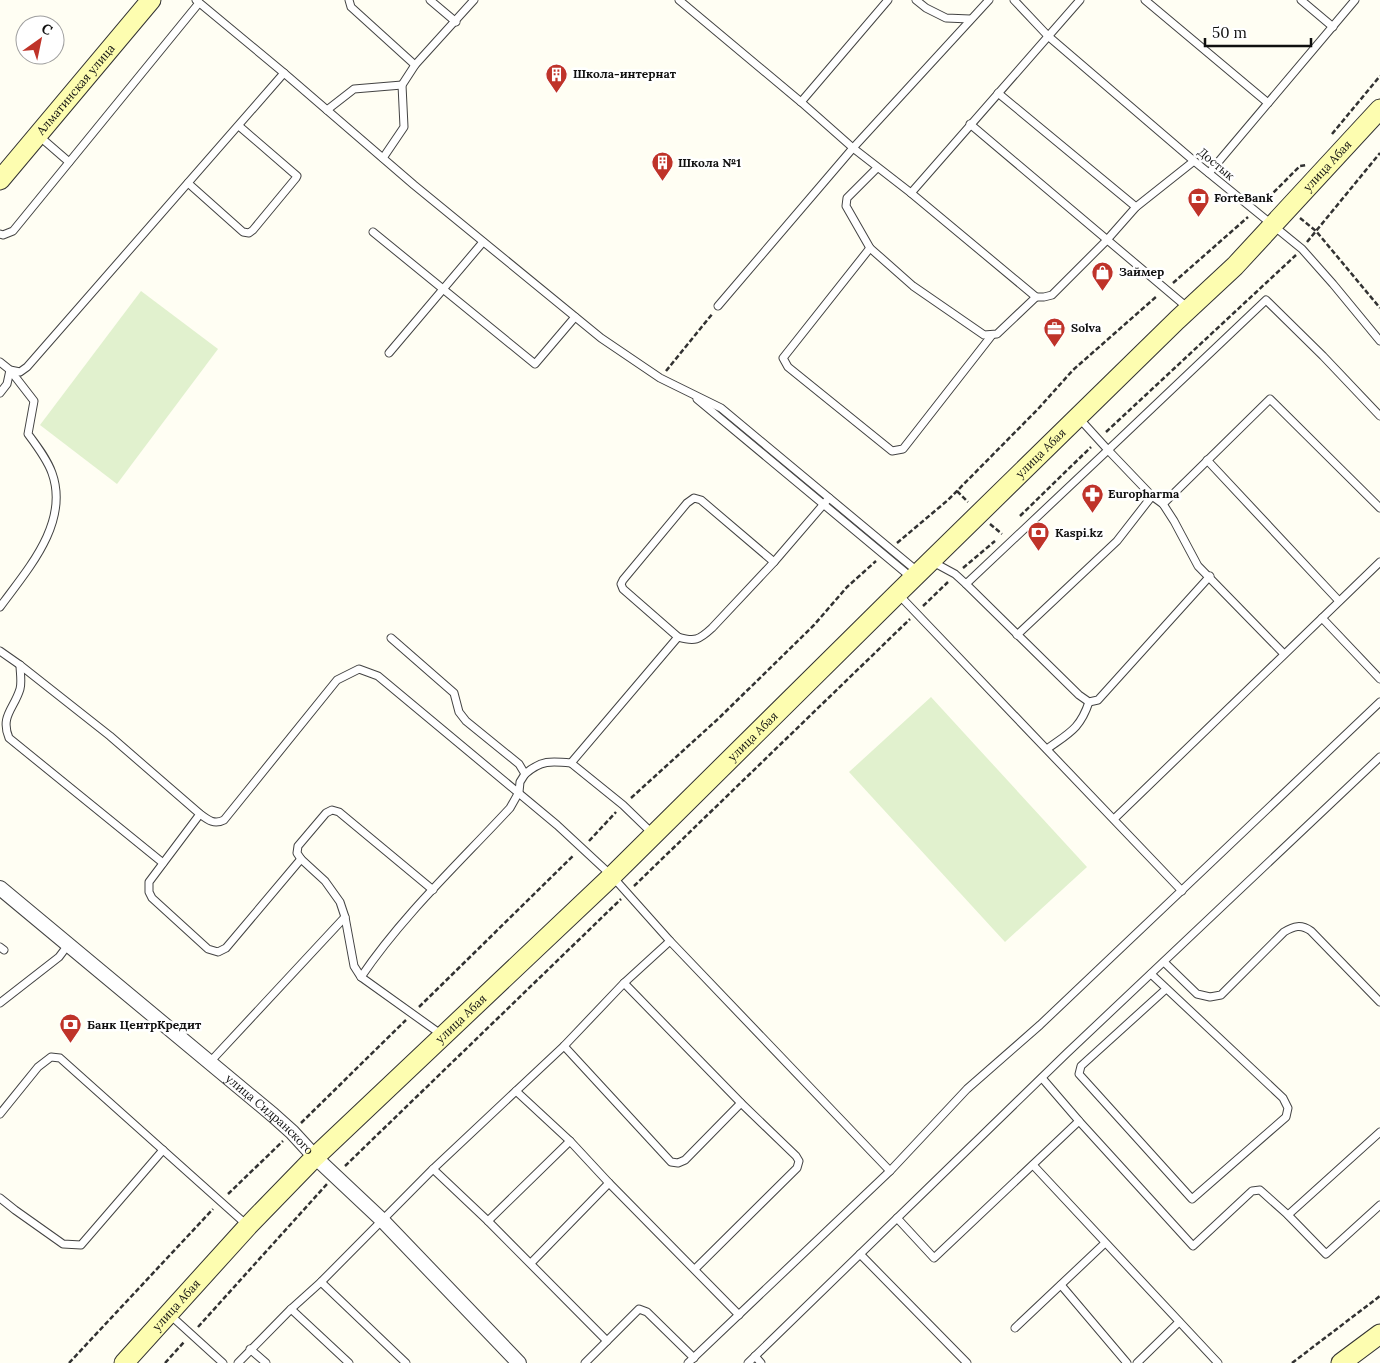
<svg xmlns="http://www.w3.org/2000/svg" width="1380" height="1363" font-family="Lora,serif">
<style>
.pitch{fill:#e1f1ce}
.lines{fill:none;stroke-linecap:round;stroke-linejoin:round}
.lane-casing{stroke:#434343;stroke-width:9}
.street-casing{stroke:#434343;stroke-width:16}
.secondary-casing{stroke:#323232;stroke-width:21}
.path{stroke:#323232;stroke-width:2.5;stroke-dasharray:5 2.5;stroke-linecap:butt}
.lane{stroke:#fff;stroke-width:7}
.street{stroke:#fff;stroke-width:14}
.secondary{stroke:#fdfdb0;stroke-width:19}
.labels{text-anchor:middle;stroke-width:5;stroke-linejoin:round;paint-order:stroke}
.poi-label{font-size:12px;font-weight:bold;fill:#101010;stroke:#fff;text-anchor:start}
.street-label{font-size:12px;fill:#101010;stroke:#fff}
</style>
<rect width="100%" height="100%" fill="#fffef3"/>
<g class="pitch">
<path d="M141,291L218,349L117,484L40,425Z"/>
<path d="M931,697L1087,867L1005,942L849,772Z"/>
</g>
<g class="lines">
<defs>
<g id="lane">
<path d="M196,0L284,73L414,185L601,338L660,378L721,408L917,571"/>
<path d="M349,0L351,7L415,65"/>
<path d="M430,0L456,22"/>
<path d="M679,0L801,102L853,148L911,193L1036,297H1044L1052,295L1106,241L1136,207L1194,161"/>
<path d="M916,0L926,8L946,18L970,19"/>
<path d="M1014,0L1048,36L1194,161L1302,249L1333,284L1380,341"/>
<path d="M1145,0L1268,103"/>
<path d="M1301,0L1333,27"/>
<path d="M998,93L1136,207"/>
<path d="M801,102L888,0"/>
<path d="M327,110L354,89L402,85"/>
<path d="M970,124L1188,308"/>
<path d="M39,136L69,162"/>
<path d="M383,158L404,127L402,85L415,65L474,0"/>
<path d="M877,168L847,198L846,206L870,248L913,286L984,335L997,334L1036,297"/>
<path d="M1209,173L1355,0"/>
<path d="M188,183L243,232L249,233L253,230L296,178L297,176L239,126"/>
<path d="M911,193L1080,0"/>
<path d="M373,232L535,364L575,317"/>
<path d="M0,234L3,235L13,231L199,3"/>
<path d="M870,248L783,358L788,367L892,451L903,449L992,335"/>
<path d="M718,306L853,148L989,0"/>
<path d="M389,353L483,242"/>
<path d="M0,362L10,370L20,372L27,367L284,73"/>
<path d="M0,393L7,384L10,370L34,401L28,434C37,446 47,459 52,473C70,523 27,570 0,607"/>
<path d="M697,399L912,578"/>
<path d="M1078,417L1108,450L1266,300L1323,356L1380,416"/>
<path d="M1207,460L1339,601"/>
<path d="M1163,504L1270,399L1380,508"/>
<path d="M931,561L955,574L966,584L1108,450L1152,496L1163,504L1174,521L1198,566L1284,654"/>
<path d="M966,584L1079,695L1089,702L1098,700L1210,576"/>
<path d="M899,595L1182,891"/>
<path d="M1322,618L1380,679"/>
<path d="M1017,635L1117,541L1152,496"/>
<path d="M678,637L623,589L621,584L623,580L687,503L694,498L701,500L774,562"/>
<path d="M0,651L20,665L110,736L200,814C208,820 214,825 224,820L337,680L359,669L378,676L557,825L612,876L670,941L890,1171"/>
<path d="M20,665C20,672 22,682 20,689C14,709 0,716 9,738L163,863"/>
<path d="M1047,749C1069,733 1080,729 1089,702"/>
<path d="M571,763L623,805L654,835"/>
<path d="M525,774C541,760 551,761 571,763L678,637C695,642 699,640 712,628L774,562L829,498"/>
<path d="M200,814L149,882V892L152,898L208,949L218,952L226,948L301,859"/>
<path d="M1114,819L1380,562"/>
<path d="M433,890L339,812L332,810L326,813L298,846L297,853L301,859L325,881L340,902L345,917L354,966L361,977L442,1035"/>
<path d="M0,947L4,950"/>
<path d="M1164,962L1197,994L1210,997L1221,995L1284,932C1294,926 1301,924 1311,931L1380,1002"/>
<path d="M1151,974L1283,1098L1288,1108L1286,1117L1192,1199L1079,1074L1081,1066L1166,989"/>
<path d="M361,977C403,915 459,863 510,808L519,792L520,782L525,774L519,764L466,721L459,712L454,693L391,638"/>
<path d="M624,983L741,1103L796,1156L799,1161L797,1168L695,1269"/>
<path d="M0,1003L59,957L68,945"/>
<path d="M564,1046L671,1162L678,1163L685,1160L741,1103"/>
<path d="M210,1062L345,917"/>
<path d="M1042,1078L1079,1121L1193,1246L1252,1191L1260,1190L1288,1215L1326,1254L1380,1205"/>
<path d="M516,1091L570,1141L609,1183L739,1315"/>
<path d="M0,1114L38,1067L51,1057L60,1058L248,1226"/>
<path d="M1033,1165L1218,1363"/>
<path d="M433,1169L488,1221L607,1341"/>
<path d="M0,1198L15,1210L63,1244L81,1245L163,1150"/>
<path d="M1288,1215L1380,1132"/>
<path d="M897,1218L934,1258L1079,1121"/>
<path d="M488,1221L570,1141"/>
<path d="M860,1254L967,1363"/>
<path d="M531,1263L609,1183"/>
<path d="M321,1282L406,1363"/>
<path d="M1061,1285L1127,1363"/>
<path d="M291,1309L349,1363"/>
<path d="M169,1314L223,1363"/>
<path d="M1015,1328L1105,1243"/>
<path d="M250,1349L266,1363"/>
<path d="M755,1356L761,1363"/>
<path d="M238,1363L291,1309L321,1282L433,1169L516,1091L564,1046L624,983L670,941"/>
<path d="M585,1363L639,1309L647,1312L694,1358"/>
<path d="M688,1363L890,1171L967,1089L1040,1025L1380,702"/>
<path d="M748,1363L1067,1053L1380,757"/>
<path d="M1137,1363L1179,1322"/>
</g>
<g id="street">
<path id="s1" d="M0,888L273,1115L292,1132L315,1157L382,1220L519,1363"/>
</g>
<g id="secondary">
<path id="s2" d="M0,180L151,0"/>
<path id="s3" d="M124,1363L248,1226L315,1157L612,876L898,593L1177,320L1235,266L1380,109"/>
<path d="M1341,1363L1380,1334"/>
</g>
</defs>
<use href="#lane" class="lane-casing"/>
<use href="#street" class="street-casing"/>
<use href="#secondary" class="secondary-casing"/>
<g class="path">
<path d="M1332,134L1380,76"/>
<path d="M1263,203L1300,166L1307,165"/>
<path d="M1300,218L1316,231L1380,308"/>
<path d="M1307,242L1380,153"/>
<path d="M1173,283L1248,217"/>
<path d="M666,371L713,313"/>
<path d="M1106,432L1296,255"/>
<path d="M957,491L968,502"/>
<path d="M1020,516L1091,447"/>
<path d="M990,524L1002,534"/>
<path d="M897,543L948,500L1038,409L1073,370L1157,296"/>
<path d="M963,568L995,541"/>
<path d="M923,606L948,582"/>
<path d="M631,798L719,718L814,625L847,587L876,561"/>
<path d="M589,841L616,812"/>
<path d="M634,886L910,619"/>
<path d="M419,1007L574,855"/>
<path d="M301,1123L406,1020"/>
<path d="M345,1166L621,899"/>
<path d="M228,1194L283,1141"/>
<path d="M198,1327L327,1184"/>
<path d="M69,1363L213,1209"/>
<path d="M165,1363L184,1342"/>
<path d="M1292,1363L1380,1296"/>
</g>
<use href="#lane" class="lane"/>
<use href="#street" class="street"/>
<use href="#secondary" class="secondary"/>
</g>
<defs>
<symbol id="building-pin" viewBox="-11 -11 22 30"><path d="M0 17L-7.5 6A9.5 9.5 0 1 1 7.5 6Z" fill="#bf3329" stroke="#fff"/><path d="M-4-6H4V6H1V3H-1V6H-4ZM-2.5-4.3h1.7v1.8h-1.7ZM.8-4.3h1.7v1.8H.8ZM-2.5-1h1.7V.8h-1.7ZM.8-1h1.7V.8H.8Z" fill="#fff"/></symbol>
<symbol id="bank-pin" viewBox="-11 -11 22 30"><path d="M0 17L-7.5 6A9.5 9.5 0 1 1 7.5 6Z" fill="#bf3329" stroke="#fff"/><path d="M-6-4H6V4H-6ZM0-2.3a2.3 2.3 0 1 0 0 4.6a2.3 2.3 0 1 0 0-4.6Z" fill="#fff"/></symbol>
<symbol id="shop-pin" viewBox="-11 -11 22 30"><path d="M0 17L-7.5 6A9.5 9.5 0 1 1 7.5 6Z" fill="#bf3329" stroke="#fff"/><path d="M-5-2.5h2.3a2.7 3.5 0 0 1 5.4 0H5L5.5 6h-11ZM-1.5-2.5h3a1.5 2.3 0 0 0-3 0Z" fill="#fff"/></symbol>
<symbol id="office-pin" viewBox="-11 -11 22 30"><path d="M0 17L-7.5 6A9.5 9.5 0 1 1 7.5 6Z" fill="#bf3329" stroke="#fff"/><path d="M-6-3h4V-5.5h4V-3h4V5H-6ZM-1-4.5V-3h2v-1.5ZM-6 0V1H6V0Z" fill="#fff"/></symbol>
<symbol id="pharmacy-pin" viewBox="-11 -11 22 30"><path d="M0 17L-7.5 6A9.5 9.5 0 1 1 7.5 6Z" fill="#bf3329" stroke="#fff"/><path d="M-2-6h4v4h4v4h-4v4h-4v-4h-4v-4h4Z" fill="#fff"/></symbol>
</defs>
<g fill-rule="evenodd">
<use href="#building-pin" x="544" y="62" width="25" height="34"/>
<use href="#building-pin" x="650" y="150" width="25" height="34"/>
<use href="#bank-pin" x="1186" y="186" width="25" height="34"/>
<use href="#shop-pin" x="1090" y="260" width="25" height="34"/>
<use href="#office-pin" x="1042" y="316" width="25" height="34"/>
<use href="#pharmacy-pin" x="1080" y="482" width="25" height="34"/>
<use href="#bank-pin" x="1026" y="520" width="25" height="34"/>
<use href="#bank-pin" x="58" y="1012" width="25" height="34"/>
</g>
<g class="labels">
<g class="poi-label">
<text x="573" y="78">Школа-интернат</text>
<text x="678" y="167">Школа №1</text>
<text x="1214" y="202">ForteBank</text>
<text x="1119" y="276">Займер</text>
<text x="1071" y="332">Solva</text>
<text x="1108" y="498">Europharma</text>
<text x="1055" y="537">Kaspi.kz</text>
<text x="87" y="1029">Банк ЦентрКредит</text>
</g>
<g class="street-label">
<text dy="4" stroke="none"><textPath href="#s2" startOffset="118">Алматинская улица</textPath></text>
<text transform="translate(1216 164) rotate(40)" y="4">Достык</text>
<text dy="4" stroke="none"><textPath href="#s3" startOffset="1698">улица Абая</textPath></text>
<text dy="4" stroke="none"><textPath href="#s3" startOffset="1292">улица Абая</textPath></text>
<text dy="4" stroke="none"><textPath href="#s3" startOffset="888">улица Абая</textPath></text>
<text dy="4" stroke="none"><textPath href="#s3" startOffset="482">улица Абая</textPath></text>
<text dy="4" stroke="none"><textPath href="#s1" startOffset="352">улица Сидранского</textPath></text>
<text dy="4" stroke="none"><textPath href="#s3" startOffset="78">улица Абая</textPath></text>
</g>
</g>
<g transform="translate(40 40) rotate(33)"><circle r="24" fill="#ffffff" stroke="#9f9f9f"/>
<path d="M0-4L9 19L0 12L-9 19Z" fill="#bf3329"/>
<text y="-8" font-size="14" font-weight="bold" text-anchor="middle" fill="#101010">С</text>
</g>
<path d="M1205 38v8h106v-8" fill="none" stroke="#101010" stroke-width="2.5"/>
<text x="1212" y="38" font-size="15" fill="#101010" stroke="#ffffff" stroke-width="4" paint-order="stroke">50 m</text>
</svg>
